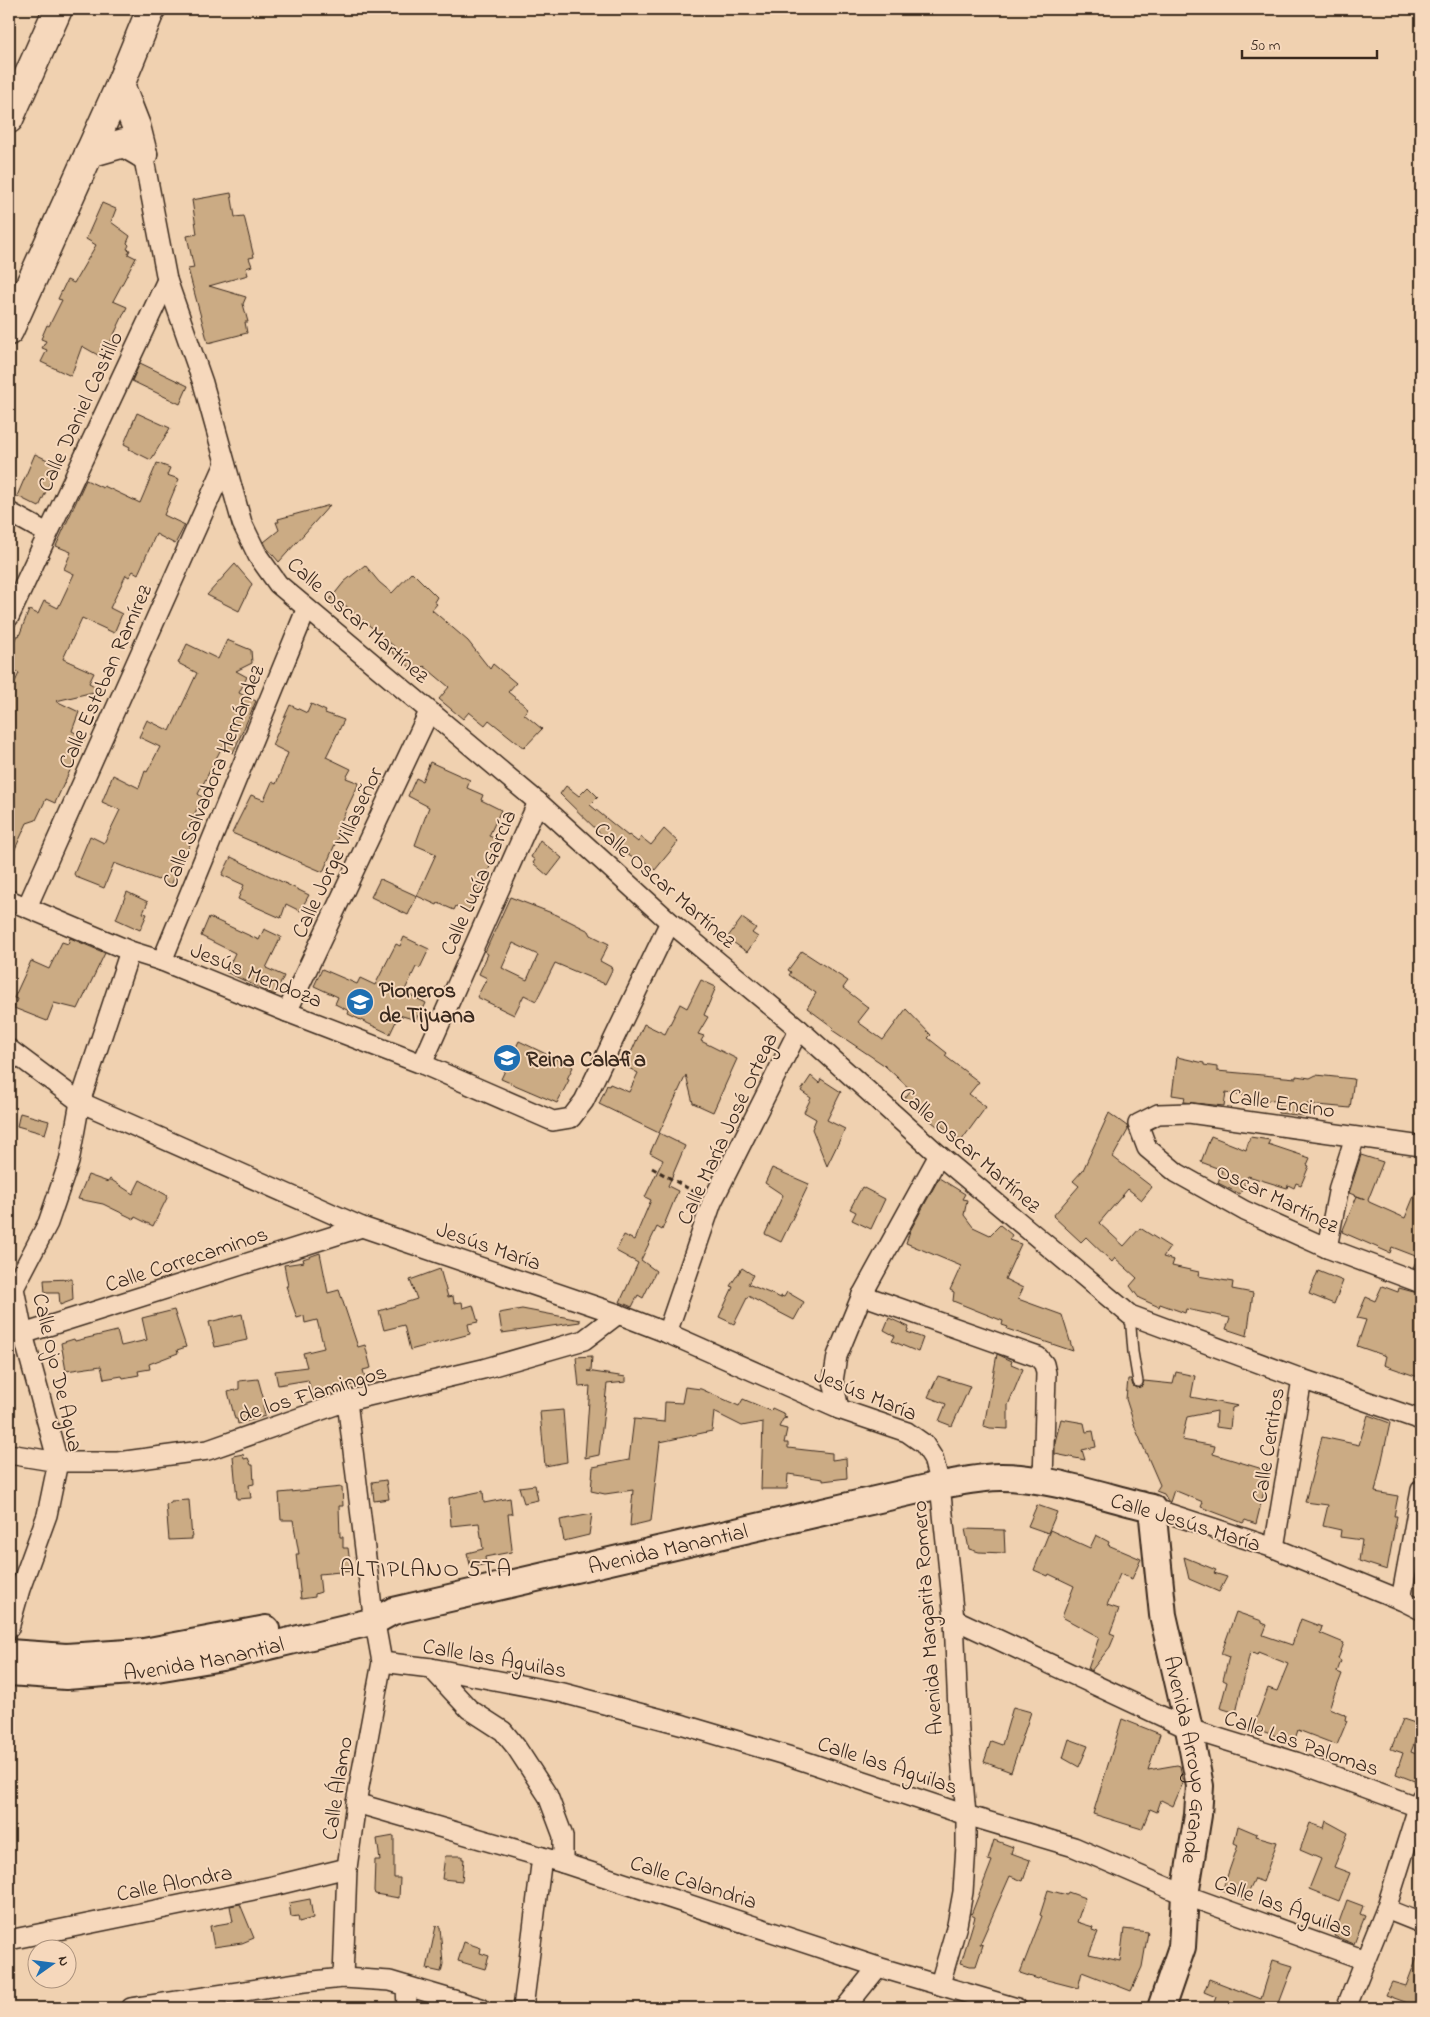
<svg xmlns="http://www.w3.org/2000/svg" width="1430" height="2017" font-family="'Indie Flower',sans-serif">
<style>
.building{fill:#cbab84;stroke:#3b2a1e;fill-rule:evenodd}
.lines{fill:none;stroke-linecap:round;stroke-linejoin:round}
.lane-casing{stroke:#3b2a1e;stroke-width:12}
.street-casing{stroke:#3b2a1e;stroke-width:22}
.secondary-casing{stroke:#3b2a1e;stroke-width:30}
.highway-casing{stroke:#3b2a1e;stroke-width:31}
.path{stroke:#3b2a1e;stroke-width:3;stroke-dasharray:5 4;stroke-linecap:butt}
.lane{stroke:#f6d8bc;stroke-width:9}
.street{stroke:#f6d8bc;stroke-width:19}
.secondary{stroke:#f6d8bc;stroke-width:26}
.highway{stroke:#f6d8bc;stroke-width:28}
.labels{text-anchor:middle;stroke-width:4;stroke-linejoin:round;paint-order:stroke}
.street-label{font-size:22px;fill:#3b2a1e;stroke:#f6d8bc}
.poi-label{font-size:22px;font-weight:bold;fill:#3b2a1e;stroke:#f6d8bc;text-anchor:start}
.neighbourhood-label{font-size:24px;letter-spacing:1px;fill:#3b2a1e;stroke:#f6d8bc}
</style>
<rect width="100%" height="100%" fill="#f0d1b0"/>
<filter id="ink" filterUnits="userSpaceOnUse"><feTurbulence type="fractalNoise" baseFrequency=".02" numOctaves="2"/><feDisplacementMap in="SourceGraphic" scale="10" xChannelSelector="R" yChannelSelector="G"/><feConvolveMatrix kernelMatrix="1 2 1 2 8 2 1 2 1" color-interpolation-filters="sRGB"/></filter>
<g filter="url(#ink)">
<g class="building">
<path d="M231,193L235,217L244,216L254,257L249,258L252,266L246,268L248,275L209,286L246,297L243,304L248,322H245L247,333L208,343L188,269L194,268L187,236L197,234L192,200Z"/>
<path d="M102,203L116,209L111,222L130,236L127,243L129,245L127,249L130,250L128,254L136,258L113,301L127,307L103,358L82,346L71,376L41,362L47,350L42,348L46,341L41,339L47,325L49,326L62,300L58,299L67,280L74,283L96,245L86,239Z"/>
<path d="M140,363L188,386L180,404L132,381Z"/>
<path d="M137,413L170,428L151,460L129,449L130,447L124,444Z"/>
<path d="M35,454L58,465L39,507L17,496Z"/>
<path d="M157,463L170,468L167,475L179,479L164,515L185,525L175,544L156,534L138,574L133,571L129,577L126,575L110,608L122,614L114,633L82,618L63,659L94,673L89,683L102,690L56,701L79,712L72,731L85,738L55,803L46,799L36,820L27,823L9,862V695L19,673L9,668V654L17,635L19,636L29,610L38,614L44,601L58,608L74,574L64,569L71,552L56,546L86,480L103,488L104,486L140,503Z"/>
<path d="M330,505L279,562L267,548L264,542L279,530L276,522H279L278,519Z"/>
<path d="M235,564L252,584L239,611L207,595Z"/>
<path d="M365,565L379,582L392,593L412,572L437,597L434,602L437,604L432,610L468,641L490,669L493,664L516,683L508,692L528,708L524,714L542,729L524,748L489,720L485,725L469,712L463,719L439,699L449,687L424,666L417,673L392,652L396,648L345,605L340,612L328,602L344,582Z"/>
<path d="M227,640L251,650L252,663L236,671L247,677L239,693L256,701L233,753L222,747L198,794L202,797L186,834L193,838L171,885L159,879L158,880L114,863L104,888L76,877L74,874L90,836L104,843L120,810L102,802L113,775L139,788L145,771L147,772L160,747L139,737L147,720L170,731L197,673L178,663L187,644L218,659Z"/>
<path d="M311,704L326,711L325,713L344,720L326,757L351,769L346,778L359,783L335,834L339,835L323,872L232,833L251,795L264,800L272,782L276,784L288,753L272,745L290,705L307,713Z"/>
<path d="M430,762L470,780L467,788L483,795L481,800L501,810L489,836L502,841L469,911L456,906L454,910L438,903L437,905L417,896L436,854L415,845L429,807L408,796L416,778L422,781Z"/>
<path d="M566,786L579,796L588,787L598,797L590,805L628,836L629,835L638,842L641,837L651,845L664,829L678,842L655,870L637,855L634,859L605,838L560,794Z"/>
<path d="M540,840L562,858L548,876L533,863L535,860L531,857Z"/>
<path d="M231,857L309,895L300,911L286,904L281,918L238,899L244,885L222,875Z"/>
<path d="M380,879L417,896L408,915L371,897Z"/>
<path d="M127,892L148,902L143,913L147,914L140,930L116,919Z"/>
<path d="M510,897L557,915L589,931L591,935L609,944L600,961L611,967L612,970L605,984L555,963L536,1001L524,995L514,1015L477,997L487,978L479,974L488,954L485,952ZM513,943L538,955L527,980L502,968Z"/>
<path d="M209,917L259,940L264,929L281,937L266,968L284,976L275,995L226,972L235,953L201,936Z"/>
<path d="M742,918L756,928L752,933L758,937L747,952L727,938Z"/>
<path d="M404,937L429,949L420,968L416,967L404,992L426,1003L420,1016L418,1015L416,1020L399,1015L390,1034L348,1014L349,1011L335,1004L338,997L314,986L322,969L357,984L360,978L375,985L396,944L400,946Z"/>
<path d="M70,938L105,953L78,1009L54,1003L47,1021L14,1008L17,999L14,998L31,961L49,969L62,942L68,944Z"/>
<path d="M802,951L848,981L843,988L869,1008L858,1022L883,1040L906,1009L931,1035L928,1038L947,1053L945,1056L979,1082L969,1094L986,1107L961,1141L939,1124L937,1126L904,1099L911,1090L884,1065L832,1030L834,1028L807,1008L816,993L789,975L791,972L788,970Z"/>
<path d="M701,980L716,987L704,1015L708,1017L698,1034L704,1036L701,1041L737,1059L713,1112L693,1103L686,1075L659,1133L685,1146L668,1186L678,1191L662,1230L657,1227L641,1260L656,1271L643,1298L638,1295L632,1307L620,1302L638,1263L616,1251L624,1235L634,1240L651,1200L645,1197L663,1160L650,1153L659,1133L599,1104L607,1085L609,1086L610,1084L629,1092L638,1073L625,1066L644,1024L665,1034L680,1004L687,1008Z"/>
<path d="M519,1041L573,1067L567,1079L569,1080L557,1103L501,1079Z"/>
<path d="M1177,1057L1204,1063V1065L1217,1067V1071L1296,1078V1076L1310,1078L1316,1075L1354,1079L1350,1108L1307,1104L1305,1116L1278,1113L1279,1102L1226,1092L1224,1106L1184,1102L1185,1097L1172,1095Z"/>
<path d="M811,1076L819,1083L821,1079L841,1092L827,1120L845,1129L827,1166L812,1129L816,1119L804,1112L811,1098L801,1091Z"/>
<path d="M20,1113L49,1121L45,1134L17,1126Z"/>
<path d="M1109,1113L1127,1126L1128,1130L1113,1157L1152,1187L1142,1200L1128,1189L1099,1223L1124,1246L1140,1228L1170,1247L1163,1257L1174,1260L1172,1266L1199,1272L1198,1276L1233,1282L1232,1289L1253,1293L1247,1336L1226,1329L1230,1318L1186,1309L1185,1313L1160,1304L1159,1307L1139,1298L1130,1286L1137,1278L1115,1258L1112,1262L1086,1237L1081,1242L1053,1216L1079,1186L1073,1181L1083,1170Z"/>
<path d="M1211,1136L1246,1150L1250,1137L1270,1140L1268,1144L1310,1158L1307,1165L1309,1166L1301,1185L1296,1183L1294,1188L1288,1185L1287,1188L1248,1176L1240,1194L1218,1183L1222,1170L1201,1162Z"/>
<path d="M1361,1155L1383,1162L1368,1200L1369,1202L1405,1218L1421,1179V1271L1413,1268L1418,1257L1392,1247L1390,1253L1342,1232L1357,1196L1365,1199L1349,1193Z"/>
<path d="M772,1168L809,1184L781,1242L765,1234L783,1195L765,1183Z"/>
<path d="M88,1175L108,1182L110,1179L133,1194L140,1180L168,1196L153,1226L135,1217L134,1219L103,1204L78,1199Z"/>
<path d="M939,1178L965,1194L962,1199L967,1200L964,1215L973,1227L990,1235L1000,1225L1012,1235L1009,1240L1021,1244L1005,1279L1023,1288L1018,1299L1062,1315L1073,1351L1007,1329L1008,1327L1002,1325L1003,1321L953,1301L954,1292L950,1290L961,1266L906,1243L910,1231Z"/>
<path d="M862,1187L885,1199L871,1229L852,1220L856,1212L850,1209Z"/>
<path d="M320,1253L328,1293L339,1290L358,1347L365,1345L371,1368L363,1370L366,1381L342,1388L343,1390L313,1400L308,1380L278,1385L275,1371L307,1367L303,1353L324,1348L317,1320L305,1323L304,1316L297,1318L286,1286H288L284,1265L304,1262L303,1259Z"/>
<path d="M742,1268L753,1275L748,1284L781,1298V1296L784,1297L787,1292L804,1302L794,1320L748,1296L734,1324L719,1317L733,1287L730,1286Z"/>
<path d="M440,1269L448,1297L453,1296L454,1303L462,1302L463,1308L473,1305L478,1322L468,1324L470,1334L410,1350L404,1325L384,1330L379,1311L417,1299L410,1280Z"/>
<path d="M1318,1271L1343,1281L1334,1304L1309,1294Z"/>
<path d="M72,1279L73,1300L60,1305L59,1293H45L44,1280Z"/>
<path d="M1382,1286L1398,1292L1399,1288L1421,1294V1378L1384,1365L1386,1356L1357,1346L1366,1320L1357,1318L1366,1297L1375,1301Z"/>
<path d="M522,1309L580,1320V1322L502,1333L499,1313Z"/>
<path d="M174,1310L186,1347L177,1350L178,1353L149,1364L150,1369L138,1371L139,1375L123,1378L122,1376L104,1379L101,1366L66,1371L61,1343L74,1339L75,1341L117,1331L121,1346L147,1340L142,1318Z"/>
<path d="M242,1314L247,1340L215,1347L209,1322Z"/>
<path d="M889,1318L909,1327L907,1332L923,1338L918,1352L892,1341L895,1336L884,1330Z"/>
<path d="M997,1354L1012,1361L1011,1364L1023,1369L1008,1405V1429L990,1428L984,1426Z"/>
<path d="M592,1356L591,1371H587L626,1377V1382L607,1384L599,1455L585,1458L590,1386L579,1387L576,1357Z"/>
<path d="M1176,1372L1195,1376L1191,1397L1238,1406L1232,1408L1230,1429L1216,1427L1217,1411L1187,1417L1182,1440L1215,1446L1213,1454L1269,1471L1256,1524L1245,1520L1243,1523L1201,1507L1203,1502L1174,1490L1170,1502L1168,1501L1164,1494L1156,1491L1160,1485L1136,1430L1126,1399L1128,1379H1131L1133,1386L1136,1388L1142,1386L1144,1381L1173,1384Z"/>
<path d="M938,1376L970,1386L952,1426L939,1421L946,1404L928,1397Z"/>
<path d="M258,1379L265,1404L263,1405L265,1416L238,1424L237,1419H235L228,1392L239,1389V1381Z"/>
<path d="M685,1387L701,1389L739,1406L743,1399L771,1411L772,1408L785,1414L784,1417L787,1418L783,1419L779,1427L787,1429L784,1443H788V1448L832,1453V1460L846,1458L847,1478L823,1481V1479L788,1474L787,1489H761L763,1422L742,1426L714,1412L712,1431L660,1442L651,1521L630,1526L633,1490L605,1494L591,1491L593,1467L629,1460L634,1419L664,1422L665,1402L682,1403Z"/>
<path d="M563,1410L567,1462L545,1466L540,1412Z"/>
<path d="M1368,1415L1390,1423L1375,1492L1398,1496L1394,1516H1397L1387,1570L1359,1561L1362,1540L1340,1537L1341,1530L1323,1526L1328,1505L1305,1502L1322,1437L1359,1445Z"/>
<path d="M1061,1419L1084,1423L1086,1432L1093,1431L1096,1447L1082,1450L1085,1460L1055,1454V1442Z"/>
<path d="M243,1454L244,1459L248,1458L251,1465H253L254,1484L249,1485L251,1498L237,1499L233,1456Z"/>
<path d="M386,1480L389,1499L374,1501L372,1482Z"/>
<path d="M535,1485L538,1500L524,1503L519,1487Z"/>
<path d="M342,1487L343,1506H339L340,1537H343V1548H348L351,1571L319,1574L321,1592L315,1594V1597L301,1599L296,1554H299L293,1520H281L279,1493Z"/>
<path d="M483,1491L484,1503L510,1498L512,1514H508L512,1549L511,1552L485,1557L486,1564L471,1568L467,1553L483,1549L479,1523L451,1526L449,1498Z"/>
<path d="M189,1500L192,1539L169,1540L166,1504L171,1503V1501Z"/>
<path d="M1037,1505L1057,1512L1048,1533L1028,1526Z"/>
<path d="M592,1514L589,1535L564,1541L560,1520Z"/>
<path d="M965,1529L1004,1530L1005,1553L979,1552L969,1549Z"/>
<path d="M1050,1530L1090,1548L1096,1535L1109,1542L1108,1545L1141,1559L1132,1579L1120,1574L1107,1605L1119,1609L1110,1633L1115,1635L1110,1647L1091,1671L1088,1669L1099,1637L1062,1617L1074,1586L1049,1574L1048,1576L1034,1570Z"/>
<path d="M1184,1557L1216,1570L1214,1573L1227,1577L1219,1592L1189,1579Z"/>
<path d="M1236,1612L1262,1621V1623L1267,1625L1263,1635L1292,1645L1301,1619L1322,1627L1320,1633L1344,1643L1338,1659L1341,1661L1337,1672L1342,1674L1329,1708L1346,1715L1345,1720L1347,1721L1337,1745L1298,1730L1294,1742L1253,1728L1268,1688L1277,1691L1288,1664L1258,1652L1257,1655L1250,1652L1236,1713L1220,1708L1227,1682L1223,1680L1229,1657L1221,1654Z"/>
<path d="M1013,1707L1031,1712L1011,1772L984,1762L991,1741L1002,1745Z"/>
<path d="M1122,1719L1160,1734L1148,1770L1177,1765L1180,1766L1183,1783L1173,1806L1161,1800L1157,1812L1150,1809L1142,1829L1093,1814Z"/>
<path d="M1403,1719L1421,1725L1411,1752L1421,1756V1769L1417,1782L1396,1774L1403,1753L1391,1749Z"/>
<path d="M1069,1739L1088,1746L1079,1767L1063,1758Z"/>
<path d="M1326,1821L1348,1833L1334,1867L1350,1873L1339,1901L1309,1889L1321,1859L1300,1850L1310,1823L1324,1828Z"/>
<path d="M1238,1826L1257,1834L1256,1836L1277,1842L1263,1882L1255,1879L1245,1900L1222,1891L1238,1845L1234,1843Z"/>
<path d="M394,1836V1878H400L399,1898L375,1894L374,1891L375,1860H380L377,1839Z"/>
<path d="M994,1840L1013,1847L1011,1853L1030,1860L1023,1881L1010,1876L980,1944L983,1945L976,1966H970L961,1963L975,1917L971,1915L992,1861L988,1860Z"/>
<path d="M445,1856H462V1859H464L462,1881L442,1879Z"/>
<path d="M1048,1890L1067,1895L1068,1892L1085,1898L1077,1922L1093,1927L1092,1930L1098,1932L1089,1954L1120,1961L1124,1929L1148,1932L1142,1967L1131,1991L1082,1972L1078,1988L1039,1978L1038,1979L1020,1973L1042,1916L1040,1915Z"/>
<path d="M310,1899L313,1918L299,1922L298,1916L291,1917L289,1903Z"/>
<path d="M1347,1900L1363,1906L1360,1914L1365,1916L1354,1944L1334,1936Z"/>
<path d="M240,1904L254,1938L242,1943L214,1947L210,1926L233,1922L230,1906Z"/>
<path d="M436,1926L440,1927L443,1964L441,1972L427,1969Z"/>
<path d="M464,1942L481,1948L480,1953L489,1956L485,1969L458,1961Z"/>
<path d="M1420,1949L1421,1994L1416,2006L1386,1995L1392,1982L1406,1986Z"/>
<path d="M1273,1960L1293,1966L1278,2006L1281,2008H1212L1216,1997L1204,1992L1209,1979L1261,1999Z"/>
</g>
<g class="lines">
<defs>
<path id="lane" d="M1130,1315L1133,1352L1138,1382"/>
<g id="street">
<path d="M143,154L167,280L203,383L242,523L258,556L278,584L538,802L670,922L799,1029L939,1155L1130,1315L1302,1379L1421,1420"/>
<path d="M9,512L47,533"/>
<path d="M9,617L167,280"/>
<path d="M9,900L130,951L162,961L287,1012L422,1064L553,1121L571,1118L584,1101L670,922"/>
<path d="M27,907L225,464"/>
<path d="M162,961L306,610"/>
<path d="M287,1012L429,712"/>
<path d="M9,1049L80,1102L362,1227L618,1314L667,1333L839,1409L907,1432L924,1444L933,1458L940,1485L954,1619L959,1733L966,1815V1846L963,1892L957,1925L940,1984"/>
<path d="M422,1064L538,802"/>
<path d="M1421,1146L1189,1113L1158,1114L1138,1124L1147,1148L1177,1173L1245,1211L1327,1248L1421,1283"/>
<path d="M1327,1248L1339,1187L1355,1137"/>
<path d="M862,1295L1038,1357L1044,1364L1046,1373L1043,1481"/>
<path d="M667,1333L712,1202L799,1029"/>
<path d="M23,1334L362,1227"/>
<path d="M839,1409L833,1381L837,1356L862,1295L939,1155"/>
<path d="M9,1454L58,1462H118L208,1450L347,1401L483,1369L584,1340L618,1314"/>
<path d="M1152,1508L1274,1548L1401,1600L1421,1610"/>
<path d="M1274,1548L1302,1379"/>
<path d="M1401,1600L1421,1490"/>
<path d="M954,1619L1189,1729L1296,1762L1418,1807"/>
<path d="M9,1628L20,1589L47,1515L58,1462L23,1334L14,1288L48,1223L69,1162L80,1102L130,951"/>
<path d="M382,1662L431,1668L563,1693L684,1725L795,1758L966,1815L1074,1847L1185,1895L1365,1960"/>
<path d="M431,1668L469,1709L503,1731L516,1747L548,1796L563,1836V1863"/>
<path d="M356,1803L563,1863L878,1967L1017,2008"/>
<path d="M1386,1909L1421,1923"/>
<path d="M9,1940L273,1886L347,1868"/>
<path d="M343,1978L347,1868L356,1803L382,1662L372,1607L347,1401"/>
<path d="M406,1986L407,2008"/>
<path d="M131,2008L304,1982L343,1978L390,1981L481,2008"/>
<path d="M523,2008L542,1857"/>
<path d="M845,2008L878,1967"/>
<path d="M1346,2008L1386,1909L1421,1798"/>
</g>
<g id="secondary">
<path d="M9,1653L66,1657L144,1652L266,1629"/>
<path id="s1" d="M9,1672L66,1676L145,1670L222,1657L375,1621L393,1611L940,1485C960,1482 981,1477 1001,1477C1049,1477 1105,1497 1152,1508L1163,1615L1189,1729L1200,1786L1198,1815L1185,1895L1182,1947L1161,2008"/>
</g>
<g id="highway">
<path d="M120,85L136,126L143,154"/>
<path d="M9,119L58,9"/>
<path d="M89,153L124,143L143,154"/>
<path d="M9,331L120,85L151,9"/>
</g>
</defs>
<use href="#lane" class="lane-casing"/>
<use href="#street" class="street-casing"/>
<use href="#secondary" class="secondary-casing"/>
<use href="#highway" class="highway-casing"/>
<path class="path" d="M652,1168L698,1194"/>
<use href="#lane" class="lane"/>
<use href="#street" class="street"/>
<use href="#secondary" class="secondary"/>
<use href="#highway" class="highway"/>
</g>
</g>
<defs>
<symbol id="school-disc" viewBox="-11 -11 22 22"><circle r="9.5" fill="#1f6fb2" stroke="#f6d8bc"/><path d="M0-5L7-2L0 1L-7-2ZM-4 1L0 2.5L4 1V4Q0 6-4 4Z" fill="#fff"/></symbol>
</defs>
<g fill-rule="evenodd">
<use href="#school-disc" x="344" y="986" width="32" height="32"/>
<use href="#school-disc" x="491" y="1042" width="32" height="32"/>
</g>
<g class="labels">
<g class="street-label">
<text transform="translate(79 411) rotate(-65)" y="8">Calle Daniel Castillo</text>
<text transform="translate(359 619) rotate(41)" y="8">Calle Oscar Martínez</text>
<text transform="translate(104 676) rotate(-66)" y="8">Calle Esteban Ramírez</text>
<text transform="translate(212 776) rotate(-68)" y="8">Calle Salvadora Hernández</text>
<text transform="translate(336 852) rotate(-65)" y="8">Calle Jorge Villaseñor</text>
<text transform="translate(477 882) rotate(-66)" y="8">Calle Lucía García</text>
<text transform="translate(666 884) rotate(41)" y="8">Calle Oscar Martínez</text>
<text transform="translate(257 974) rotate(22)" y="8">Jesús Mendoza</text>
<text transform="translate(1282 1102) rotate(8)" y="8">Calle Encino</text>
<text transform="translate(726 1128) rotate(-65)" y="8">Calle María José Ortega</text>
<text transform="translate(971 1149) rotate(41)" y="8">Calle Oscar Martínez</text>
<text transform="translate(1278 1197) rotate(26)" y="8">Oscar Martínez</text>
<text transform="translate(489 1245) rotate(19)" y="8">Jesús María</text>
<text transform="translate(186 1258) rotate(-18)" y="8">Calle Correcaminos</text>
<text transform="translate(59 1372) rotate(77)" y="8">Calle Ojo De Agua</text>
<text transform="translate(312 1392) rotate(-17)" y="8">de los Flamingos</text>
<text transform="translate(866 1393) rotate(22)" y="8">Jesús María</text>
<text transform="translate(1267 1445) rotate(-81)" y="8">Calle Cerritos</text>
<text transform="translate(1186 1521) rotate(17)" y="8">Calle Jesús María</text>
<text dy="8" stroke="none"><textPath href="#s1" startOffset="674">Avenida Manantial</textPath></text>
<text transform="translate(926 1618) rotate(-94)" y="8">Avenida Margarita Romero</text>
<text dy="8" stroke="none"><textPath href="#s1" startOffset="196">Avenida Manantial</textPath></text>
<text transform="translate(495 1657) rotate(10)" y="8">Calle las Águilas</text>
<text transform="translate(1302 1742) rotate(19)" y="8">Calle Las Palomas</text>
<text dy="8" stroke="none"><textPath href="#s1" startOffset="1425">Avenida Arroyo Grande</textPath></text>
<text transform="translate(888 1764) rotate(18)" y="8">Calle las Águilas</text>
<text transform="translate(336 1788) rotate(-81)" y="8">Calle Álamo</text>
<text transform="translate(694 1881) rotate(18)" y="8">Calle Calandria</text>
<text transform="translate(174 1882) rotate(-11)" y="8">Calle Alondra</text>
<text transform="translate(1284 1905) rotate(20)" y="8">Calle las Águilas</text>
</g>
<g class="poi-label">
<text x="379" y="997">Pioneros<tspan x="379" dy="25">de Tijuana</tspan></text>
<text x="526" y="1066">Reina Calafia</text>
</g>
<g class="neighbourhood-label">
<text x="426" y="1576">ALTIPLANO 5TA</text>
</g>
</g>
<rect width="1430" height="2017" fill="none" stroke="#f6d8bc" stroke-width="30"/>
<rect x="15" y="15" width="1400" height="1987" fill="none" stroke="#3b2a1e" stroke-width="2" filter="url(#ink)"/>
<g transform="translate(52 1964) rotate(76)"><circle r="24" fill="#f6d8bc" stroke="#ab927d"/>
<path d="M0-4L9 19L0 12L-9 19Z" fill="#1f6fb2"/>
<text y="-8" font-size="14" font-weight="bold" text-anchor="middle" fill="#3b2a1e">N</text>
</g>
<path d="M1242 50v8h135v-8" fill="none" stroke="#3b2a1e" stroke-width="2.5"/>
<text x="1250" y="50" font-size="15" fill="#3b2a1e" stroke="#f6d8bc" stroke-width="4" paint-order="stroke">50 m</text>
</svg>
